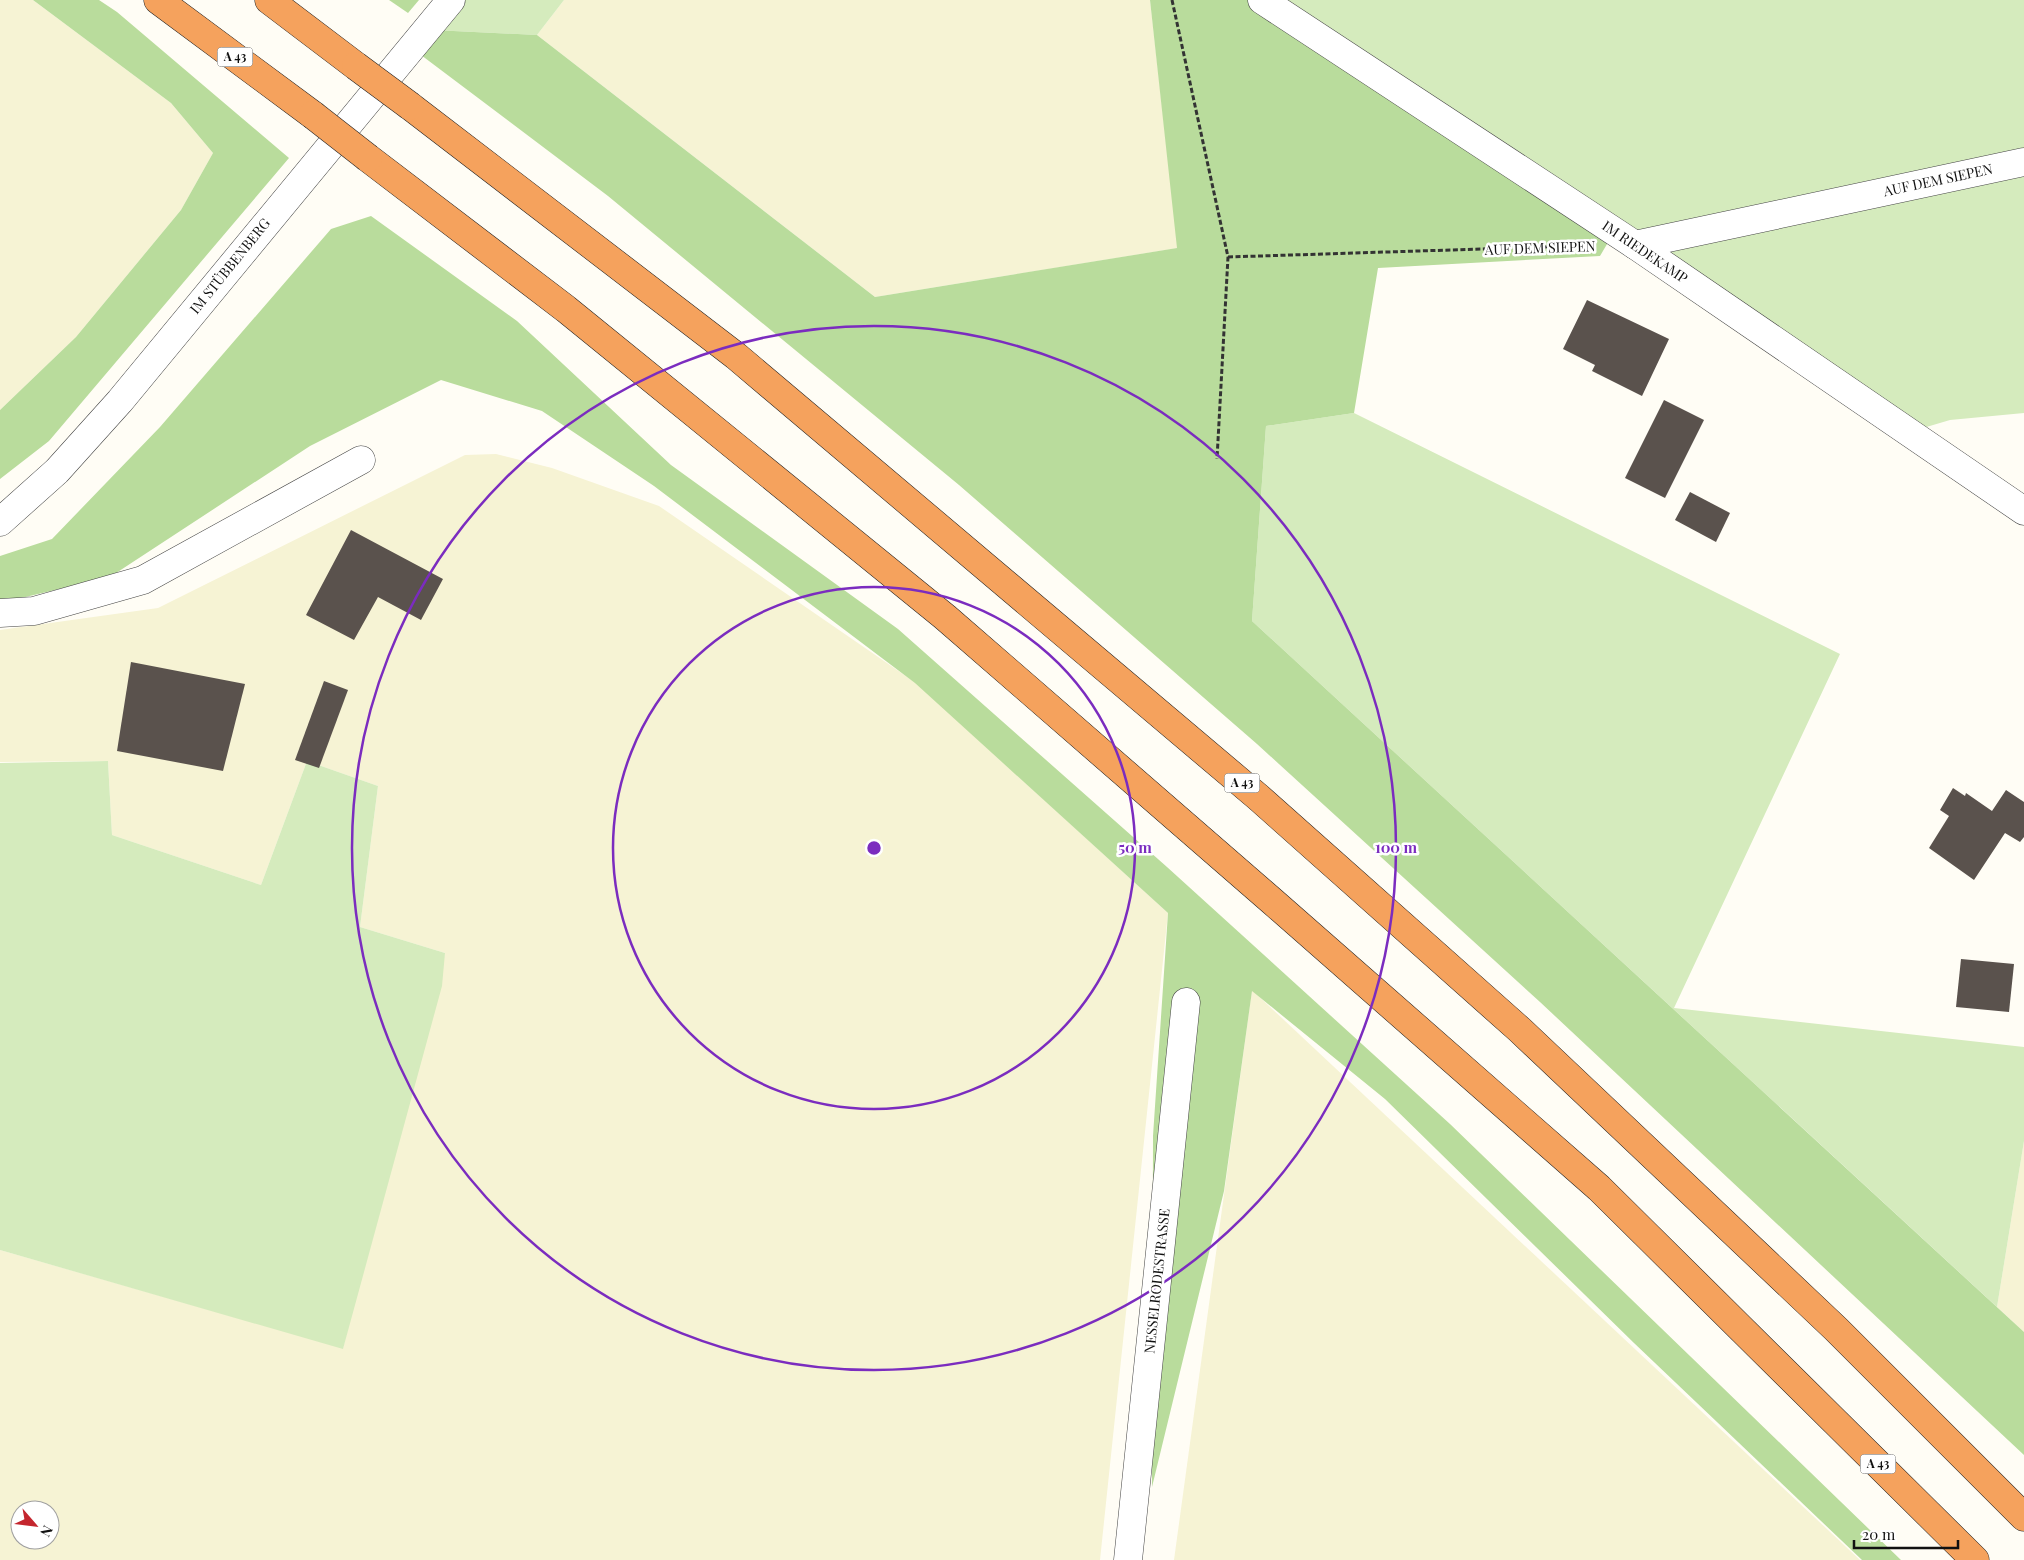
<svg xmlns="http://www.w3.org/2000/svg" width="2024" height="1560" font-family="'Playfair Display',serif">
<style>
.farmland{fill:#f6f3d4;fill-rule:evenodd}
.green{fill:#d5ebbd}
.forest{fill:#b9dc9c}
.building{fill:#5a524d}
.lines{fill:none;stroke-linecap:round;stroke-linejoin:round}
.minor-casing{stroke:#444;stroke-width:29}
.motorway-casing{stroke:#222;stroke-width:29}
.path{stroke:#333;stroke-width:3;stroke-dasharray:5 2.5;stroke-linecap:butt}
.minor{stroke:#fff;stroke-width:28}
.motorway{stroke:#f5a25d;stroke-width:28}
.motorway-bridge-casing{stroke:#222;stroke-width:29;stroke-linecap:butt}
.motorway-bridge{stroke:#f5a25d;stroke-width:28}
.ring{fill:none;stroke:#7b2cbf;stroke-width:2.5}
.labels{text-anchor:middle;stroke-width:5;stroke-linejoin:round;paint-order:stroke}
.shield{fill:#fff;stroke:#585858;stroke-width:1}
.shield-label{font-size:12px;font-weight:bold;fill:#111}
.street-label{font-size:14px;fill:#111;stroke:#fff}
.centre{fill:#7b2cbf;stroke:#fff;stroke-width:2.5}
.ring-label{font-size:15px;text-anchor:middle;font-weight:bold;fill:#7b2cbf;stroke:#fff;stroke-width:5;stroke-linejoin:round;paint-order:stroke}
</style>
<rect width="100%" height="100%" fill="#fffdf5"/>
<g class="farmland">
<path d="M0,0H33L171,103L213,153L181,210L76,337L0,410Z"/>
<path d="M564,0H1150L1178,248L875,297L537,35Z"/>
<path d="M496,454L552,468L659,506L916,683L1168,913L1100,1560H0V1250L343,1348L445,953L360,927L378,786L307,761L261,885L112,835L108,761L0,762V630L158,608L465,455ZM20,1510H50V1540H20Z"/>
<path d="M1252,990L1860,1560H1174Z"/>
<path d="M2024,1141V1332L1997,1307Z"/>
</g>
<g class="green">
<path d="M460,0H564L537,35L433,30Z"/>
<path d="M1278,0H2024V413L1950,420L1923,428Z"/>
<path d="M1354,413L1840,654L1674,1008L2024,1047V1141L1997,1307L1252,621L1266,426Z"/>
<path d="M108,761L112,835L261,885L307,761L378,786L360,927L445,953L442,986L343,1349L0,1250V763Z"/>
</g>
<g class="forest">
<path d="M33,0H99L117,12L289,158L49,441L0,479V410L76,337L181,210L213,153L171,103Z"/>
<path d="M389,0H419L408,13Z"/>
<path d="M1150,0H1249L1610,239L1600,256L1378,268L1354,413L1266,426L1252,621L2024,1332V1455L1540,1002L1257,744L959,485L608,196L417,52L433,30L537,35L875,297L1177,248Z"/>
<path d="M371,216L517,321L671,465L898,629L1167,867L1450,1124L1901,1560H1862L1634,1343L1385,1099L1252,991L1224,1191L1152,1487L1153,1136L1168,913L915,683L654,486L542,411L441,380L310,446L110,577L0,603V556L52,539L160,427L331,229Z"/>
</g>
<g class="building">
<path d="M1587,300L1669,339L1642,396L1592,371L1595,365L1563,349Z"/>
<path d="M1664,400L1704,420L1665,498L1625,478Z"/>
<path d="M1690,492L1730,513L1716,542L1675,520Z"/>
<path d="M351,530L443,579L421,620L378,597L354,640L306,615Z"/>
<path d="M131,662L245,684L223,771L117,751Z"/>
<path d="M324,681L348,690L319,768L295,760Z"/>
<path d="M1953,788L1965,796L1966,793L1992,811L2006,790L2024,802V837L2020,842L2005,833L1974,880L1929,848L1949,816L1940,810Z"/>
<path d="M1961,959L2014,964L2009,1012L1956,1007Z"/>
</g>
<g class="lines">
<defs>
<g id="minor">
<path d="M1262,0L1635,245L2024,511"/>
<path d="M1635,245L2024,162"/>
<path d="M0,522L57,471L120,401L451,0"/>
<path d="M0,613L34,611L143,580L361,460"/>
<path d="M1128,1560L1186,1002"/>
</g>
<g id="motorway">
<path d="M158,0L313,115"/>
<path d="M269,0L356,66"/>
<path d="M410,106L736,356L1258,797L1520,1030L1836,1329L2024,1517"/>
<path d="M368,158L566,309L945,617L1272,901L1599,1188L1975,1560"/>
</g>
</defs>
<use href="#minor" class="minor-casing"/>
<use href="#motorway" class="motorway-casing"/>
<g class="path">
<path d="M1172,0L1228,257L1217,459"/>
<path d="M1228,257L1577,246"/>
</g>
<use href="#minor" class="minor"/>
<use href="#motorway" class="motorway"/>
<defs>
<g id="motorway-bridge">
<path d="M356,66L410,106"/>
<path d="M313,115L368,158"/>
</g>
</defs>
<use href="#motorway-bridge" class="motorway-bridge-casing"/>
<use href="#motorway-bridge" class="motorway-bridge"/>
</g>
<g class="ring">
<circle cx="874" cy="848" r="261"/>
<circle cx="874" cy="848" r="522"/>
</g>
<g class="labels">
<g class="shield">
<rect x="217.5" y="47.5" width="35" height="19" rx="4"/>
<rect x="1224.5" y="773.5" width="35" height="19" rx="4"/>
<rect x="1860.5" y="1454.5" width="35" height="19" rx="4"/>
</g>
<g class="shield-label">
<text x="235" y="61">A 43</text>
<text x="1242" y="787">A 43</text>
<text x="1878" y="1468">A 43</text>
</g>
<g class="street-label">
<text transform="translate(1938 180) rotate(-12)" y="5">AUF DEM SIEPEN</text>
<text transform="translate(1540 248) rotate(-2)" y="5">AUF DEM SIEPEN</text>
<text transform="translate(1645 252) rotate(34)" y="5">IM RIEDEKAMP</text>
<text transform="translate(230 266) rotate(-51)" y="5">IM STÜBBENBERG</text>
<text transform="translate(1157 1281) rotate(-84)" y="5">NESSELRODESTRASSE</text>
</g>
</g>
<circle cx="874" cy="848" r="8" class="centre"/>
<g class="ring-label">
<text x="1135" y="853">50 m</text>
<text x="1396" y="853">100 m</text>
</g>
<g transform="translate(35 1525) rotate(118)"><circle r="24" fill="#ffffff" stroke="#a0a0a0"/>
<path d="M0-4L9 19L0 12L-9 19Z" fill="#c4262e"/>
<text y="-8" font-size="14" font-weight="bold" text-anchor="middle" fill="#111111">N</text>
</g>
<path d="M1854 1540v8h104v-8" fill="none" stroke="#111111" stroke-width="2.5"/>
<text x="1862" y="1540" font-size="15" fill="#111111" stroke="#ffffff" stroke-width="4" paint-order="stroke">20 m</text>
</svg>
